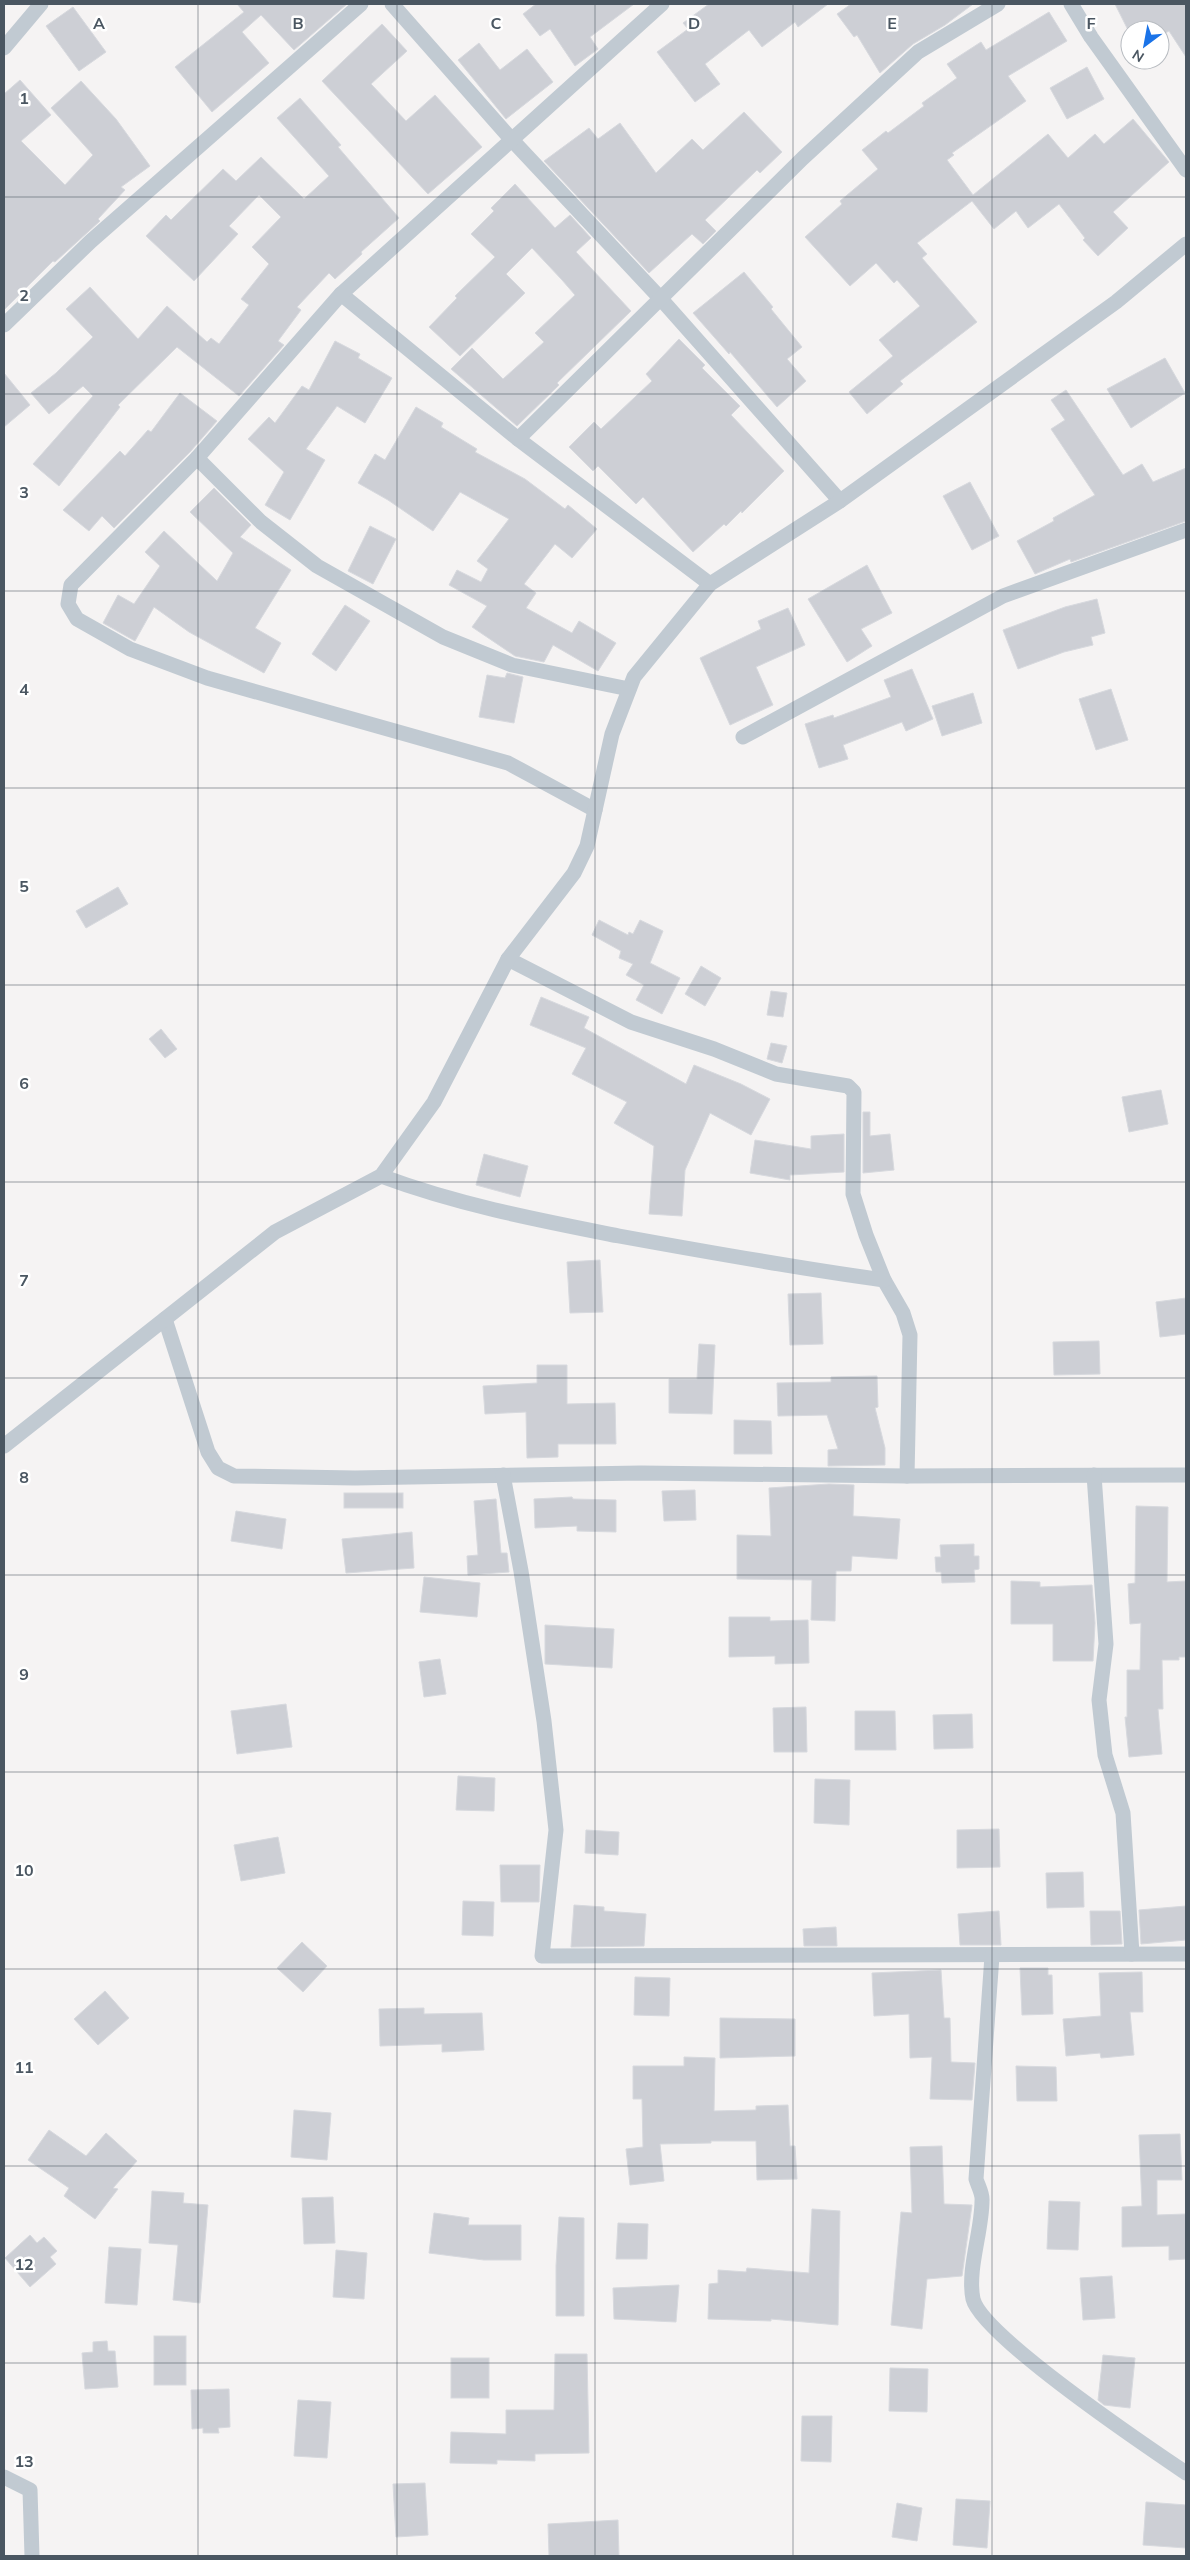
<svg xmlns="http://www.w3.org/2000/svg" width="1190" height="2560" font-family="Mulish,sans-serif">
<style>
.building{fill:#cdcfd5;stroke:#d7d9de}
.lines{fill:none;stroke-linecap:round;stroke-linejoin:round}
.street{stroke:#c1cad2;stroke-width:15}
.grid{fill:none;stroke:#4a5661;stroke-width:1;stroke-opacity:0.55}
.grid-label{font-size:16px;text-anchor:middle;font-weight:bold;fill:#4a5661;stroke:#fff;stroke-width:5;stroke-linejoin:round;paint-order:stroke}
</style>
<rect width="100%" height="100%" fill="#f5f3f3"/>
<g class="building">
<path d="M237,4H347L294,50L261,15L242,32L269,63L212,112L175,67L244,12Z"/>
<path d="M536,4H634L590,37L598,49L575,66L550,29L540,36L523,14Z"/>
<path d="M709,4H828L798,27L795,22L762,47L749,30L705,64L720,84L695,102L657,52L688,29L683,23Z"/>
<path d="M851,4H973L945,25L913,44L880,73L857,35L854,37L837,14Z"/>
<path d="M1115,4H1186V57L1169,31L1160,36V30H1128Z"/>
<path d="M73,7L106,52L79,71L46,26Z"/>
<path d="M1049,12L1067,41L1008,76L1026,101L952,153L954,155L947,160L973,195L1048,134L1068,158L1095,134L1104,144L1133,119L1169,162L1113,212L1128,228L1098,256L1083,240L1085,238L1059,204L1028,228L1016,211L994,229L972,201L917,243L927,254L922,258L977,322L900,381L903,384L867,414L849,392L893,356L879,340L920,306L897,280L894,283L876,263L850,286L805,237L842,204L840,201L878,169L862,150L886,131L888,133L924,106L922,103L957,78L947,64L981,42L986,50Z"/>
<path d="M382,24L407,51L371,84L406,121L435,95L482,147L428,194L322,81Z"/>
<path d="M479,43L500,70L527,49L553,82L506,119L458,60Z"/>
<path d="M1087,67L1104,99L1067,119L1050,88Z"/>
<path d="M20,80L51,115L21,141L65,185L93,155L51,108L81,81L116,119L150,166L121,187L125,190L98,219L100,221L55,262L53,261L4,310V94Z"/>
<path d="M300,98L341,145L338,147L399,218L361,252L362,254L335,279L329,273L297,307L301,310L278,341L284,345L239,396L177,347L118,405L120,407L59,486L33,464L93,396L83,386L49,414L31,393L56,373L93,337L66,309L90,287L138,339L167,306L207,342L211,338L219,344L249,305L241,299L269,264L252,247L281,217L259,195L229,226L238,234L194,281L146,236L166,215L171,220L223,169L236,181L261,157L304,199L329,176L277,118Z"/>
<path d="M744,112L782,152L760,173L757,170L705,220L716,231L703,244L692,234L649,273L544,161L589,128L598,139L620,123L656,173L692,139L703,150Z"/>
<path d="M515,184L555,228L570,215L591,238L576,252L631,311L557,383L559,385L517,426L451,369L472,348L503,379L544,342L535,333L575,295L562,280L532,248L506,274L525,293L460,356L429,327L457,298L455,296L495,257L471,234L494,211L491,208Z"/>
<path d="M744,272L773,307L771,309L802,347L787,359L806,381L777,407L730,352L729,354L693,313Z"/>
<path d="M679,339L705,365L702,368L740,406L731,415L784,471L742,513L741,511L726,526L724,524L693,552L643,497L636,504L598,466L593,471L569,447L594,422L601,429L652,381L646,374Z"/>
<path d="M335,341L360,354L358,358L392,378L365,423L337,406L306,449L325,460L290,520L265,505L284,472L248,439L269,417L275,423L302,386L309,390Z"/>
<path d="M1165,358L1185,393L1131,428L1107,389Z"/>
<path d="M4,373L30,405L4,427Z"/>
<path d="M1066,390L1123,475L1142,464L1153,482L1186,468V521L1071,562L1070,559L1035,574L1017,541L1054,521L1053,518L1095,495L1051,429L1065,420L1051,400Z"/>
<path d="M180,393L217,421L190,452L114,528L102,516L89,531L63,510L120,451L125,456L148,430L151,432Z"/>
<path d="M416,407L443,423L441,427L477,449L475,452L525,479L565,509L568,505L597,529L572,558L555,544L524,584L536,593L526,608L572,633L579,621L616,643L598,671L553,645L544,662L515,656L472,627L487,606L449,585L457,570L481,582L488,569L477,561L509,519L460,492L433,531L388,500L358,483L375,454L385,460Z"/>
<path d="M970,482L999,536L972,550L943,496Z"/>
<path d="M214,488L251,525L240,537L291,570L255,628L281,643L264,673L189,632L154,607L135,641L103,623L118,595L134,604L160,566L145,552L164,531L217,581L233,553L190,512Z"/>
<path d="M370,526L396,539L373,584L348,571Z"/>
<path d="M867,565L892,613L861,629L872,646L847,662L808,599Z"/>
<path d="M1097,599L1105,633L1091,637L1093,645L1064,652L1018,669L1003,630L1065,607Z"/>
<path d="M345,605L370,621L336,671L312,654Z"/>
<path d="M788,608L805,645L756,667L773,705L730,725L700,658L761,629L758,621Z"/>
<path d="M912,669L933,719L906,731L902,722L843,745L848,759L819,768L805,724L833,715L834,718L891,697L884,680Z"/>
<path d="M507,673L523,677L514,723L479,717L487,675L505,678Z"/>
<path d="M1111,689L1128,740L1096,750L1079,699Z"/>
<path d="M973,693L982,723L942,736L932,706Z"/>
<path d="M118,887L128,904L86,928L76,911Z"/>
<path d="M599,920L628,935L629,932L633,934L640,920L663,931L650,963L680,978L662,1014L636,1000L644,985L626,975L633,964L619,958L621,951L592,935Z"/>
<path d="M701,966L721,978L705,1006L685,994Z"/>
<path d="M771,991L787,993L783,1017L767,1015Z"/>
<path d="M541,997L589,1017L584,1028L686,1084L694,1065L741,1084L770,1099L751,1135L710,1113L685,1170L682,1216L649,1214L654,1146L614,1123L627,1102L572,1074L586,1048L530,1025Z"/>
<path d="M161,1029L177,1049L165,1058L149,1039Z"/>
<path d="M771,1043L787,1046L782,1063L767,1059Z"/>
<path d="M1161,1090L1168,1124L1129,1132L1122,1097Z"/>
<path d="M863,1112H870V1136L890,1134L894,1170L863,1173Z"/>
<path d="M844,1134V1172L790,1175V1180L750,1173L755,1140L811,1149V1136Z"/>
<path d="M484,1154L528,1166L520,1197L476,1185Z"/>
<path d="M600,1260L603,1312L570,1313L567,1262Z"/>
<path d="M821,1293L823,1344L790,1345L788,1294Z"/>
<path d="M1186,1298V1334L1160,1337L1156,1302Z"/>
<path d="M1099,1341L1100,1374L1054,1375L1053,1342Z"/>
<path d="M699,1344L715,1345L712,1414L669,1413V1379H697Z"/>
<path d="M537,1365H567V1404L615,1403L616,1444H558V1457L527,1458L526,1412L485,1414L483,1386L537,1383Z"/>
<path d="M877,1376L878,1407L875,1408L885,1448V1465L828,1466V1450L838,1449L827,1415L778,1416L777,1383L831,1382V1377Z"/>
<path d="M734,1420L771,1421L772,1454H734Z"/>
<path d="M829,1484L854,1485L853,1516L900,1519L897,1559L852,1556L851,1571H836L835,1621L811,1620L812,1580L737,1579V1535L771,1536L769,1488Z"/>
<path d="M695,1490L696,1520L664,1521L662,1491Z"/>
<rect x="344" y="1493" width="59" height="15"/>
<path d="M572,1497L573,1499L616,1500V1532L577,1531V1526L535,1528L534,1499Z"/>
<path d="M496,1499L501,1553H507L509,1572L468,1575L467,1556L478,1555L474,1501Z"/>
<path d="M1136,1506L1168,1507L1167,1582L1186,1581V1657H1179V1660H1162L1163,1709H1158L1162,1754L1129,1757L1125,1717H1127V1670H1140L1141,1623L1130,1624L1128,1584L1135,1583Z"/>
<path d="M236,1511L286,1519L282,1549L231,1541Z"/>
<path d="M412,1532L414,1568L346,1573L342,1539Z"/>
<path d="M974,1544V1556H979V1569L974,1570L975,1582L942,1583L941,1572H936L935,1557H941L940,1545Z"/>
<path d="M424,1577L480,1583L477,1617L420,1612Z"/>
<path d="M1011,1581L1040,1582V1587L1092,1585L1095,1623L1093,1661H1053V1624H1011Z"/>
<path d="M729,1617H770V1621L808,1620L809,1663L775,1664V1656L729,1657Z"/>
<path d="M545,1625L614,1629L612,1668L545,1664Z"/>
<path d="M440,1659L446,1694L424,1697L419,1662Z"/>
<path d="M286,1704L292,1747L237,1754L231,1711Z"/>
<path d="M806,1707L807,1752H774L773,1708Z"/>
<path d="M855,1711H895L896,1750H855Z"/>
<path d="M972,1714L973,1748L934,1749L933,1715Z"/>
<path d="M458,1776L495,1778L494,1811L456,1810Z"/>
<path d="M815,1779L850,1780L849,1825L814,1823Z"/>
<path d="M999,1829L1000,1867L957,1868V1830Z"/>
<path d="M586,1830L619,1832L618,1855L585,1853Z"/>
<path d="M278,1837L285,1873L241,1881L234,1845Z"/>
<path d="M500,1865H540L539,1902H501Z"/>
<path d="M1083,1872L1084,1907L1047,1908L1046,1873Z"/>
<path d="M463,1901L494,1902L493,1936L462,1935Z"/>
<path d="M574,1905L604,1907V1911L646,1914L644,1946L571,1947Z"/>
<path d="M1186,1906V1940L1141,1944L1139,1910Z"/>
<path d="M999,1911L1001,1945H960L958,1914Z"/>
<path d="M1090,1911H1120L1122,1944L1091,1945Z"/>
<path d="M836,1927L837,1946H804L803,1929Z"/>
<path d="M302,1942L327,1966L303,1992L277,1968Z"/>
<path d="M1020,1968H1048V1975H1052L1053,2014L1022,2015Z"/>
<path d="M941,1970L944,2018H950L951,2062L975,2063L972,2100L930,2099L932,2057L910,2058L909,2014L874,2016L872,1973Z"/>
<path d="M1142,1972L1143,2012H1130L1134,2055L1101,2058L1100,2053L1066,2056L1063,2019L1101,2016L1099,1973Z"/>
<path d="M635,1977L670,1978L669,2016L634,2015Z"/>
<path d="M105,1991L129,2018L98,2045L74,2019Z"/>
<path d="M424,2008V2014L482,2013L484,2050L442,2052V2044L380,2046L379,2009Z"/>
<path d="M720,2018L795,2019V2056L720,2058Z"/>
<path d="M684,2057L715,2058L714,2111L756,2110V2106L788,2105L790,2146H795L797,2179L757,2180L756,2141H711V2143L660,2144L664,2181L630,2185L626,2149L643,2147L642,2099H633V2066H684Z"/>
<path d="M1016,2066L1056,2067L1057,2101H1017Z"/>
<path d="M294,2110L331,2113L327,2160L291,2157Z"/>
<path d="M49,2130L86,2156L106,2133L137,2161L113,2188L118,2189L95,2219L64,2196L69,2188L28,2160Z"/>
<path d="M1180,2134L1182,2180H1157V2215L1186,2214V2259L1169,2260V2246L1122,2247V2207L1142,2206L1139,2135Z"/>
<path d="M942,2146L944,2204L972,2205L962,2276L927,2279L922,2329L891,2325L901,2212L912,2213L910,2147Z"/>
<path d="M152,2191L184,2193L183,2203L208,2205L200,2303L173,2300L178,2245L149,2243Z"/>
<path d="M333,2197L335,2243L304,2244L302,2198Z"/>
<path d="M1049,2201L1080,2202L1078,2250L1047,2249Z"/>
<path d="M812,2209L840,2211L838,2325L771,2319V2321L708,2319L709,2284L718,2283V2270L746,2272L747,2268L809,2273Z"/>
<path d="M434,2213L469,2218L468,2225H521V2260H484L429,2253Z"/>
<path d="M559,2217L584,2218V2316H556V2266Z"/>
<path d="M618,2223L648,2224L647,2259H616Z"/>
<path d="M30,2235L37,2243L44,2237L57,2251L50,2257L56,2264L30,2287L5,2258Z"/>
<path d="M109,2247L141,2249L137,2305L105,2303Z"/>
<path d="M336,2250L367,2253L364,2299L333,2297Z"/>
<path d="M1112,2276L1115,2318L1083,2320L1080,2278Z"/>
<path d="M679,2285L676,2322L614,2319L613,2288Z"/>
<rect x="154" y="2336" width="32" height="49"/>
<path d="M107,2341L108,2351H115L118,2387L85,2389L82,2353L93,2352V2342Z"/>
<path d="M555,2354H587L589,2453L535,2454V2461L497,2460V2464L450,2463L451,2432L506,2434V2410H554Z"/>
<path d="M1103,2355L1135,2358L1130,2408L1104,2405L1098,2400Z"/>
<rect x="451" y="2358" width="38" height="40"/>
<path d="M890,2368L928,2369L927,2412L889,2411Z"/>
<path d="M229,2389L230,2427L218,2428L219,2433H203V2428L192,2429L191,2390Z"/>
<path d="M298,2400L331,2402L327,2458L294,2456Z"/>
<path d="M802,2416H832L831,2462L801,2461Z"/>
<path d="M425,2483L428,2535L396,2537L393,2484Z"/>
<path d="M956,2499L990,2501L987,2548L953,2545Z"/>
<path d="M1146,2502L1186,2505V2548L1143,2545Z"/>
<path d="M897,2503L922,2508L917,2541L892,2537Z"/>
<path d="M618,2520L619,2556H549L548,2524Z"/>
</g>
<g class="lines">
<g class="street">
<path d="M392,4L511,139L661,299L840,501"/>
<path d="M1071,4L1091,37L1186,170"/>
<path d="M4,48L41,4"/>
<path d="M341,294L518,439L710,584"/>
<path d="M4,325L91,241L361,4"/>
<path d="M518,439L803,158L918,52L998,4"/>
<path d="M197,458L261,522L317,566L443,637L512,665L629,689"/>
<path d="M743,737L1003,596L1186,530"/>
<path d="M595,810L508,763L207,678L130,649L77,619L68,604L71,585L197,458L341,294L662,4"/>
<path d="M508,959L631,1022L714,1049L776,1074L848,1086L854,1092L853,1194L866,1235L884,1280L903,1313L910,1335L907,1476"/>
<path d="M381,1176C459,1205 538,1220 619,1236C707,1252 795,1268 884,1280"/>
<path d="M165,1319L208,1452L218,1468L234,1476L355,1478L641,1473L907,1476L1186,1475"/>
<path d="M4,1446L275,1232L381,1176L434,1102L508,959L574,873L587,846L612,734L634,677L710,584L840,501L1116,302L1186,244"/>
<path d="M503,1475L521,1571L544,1721L556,1830L542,1956L1186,1954"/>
<path d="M1094,1475L1106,1644L1099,1700L1105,1755L1123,1813L1132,1954"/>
<path d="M992,1956L976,2179C978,2186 983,2194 982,2201C982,2231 967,2270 973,2299C982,2336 1149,2448 1186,2473"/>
<path d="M4,2477L30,2490L32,2556"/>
</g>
</g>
<path class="grid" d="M198,4V2556M397,4V2556M595,4V2556M793,4V2556M992,4V2556M4,197H1186M4,394H1186M4,591H1186M4,788H1186M4,985H1186M4,1182H1186M4,1378H1186M4,1575H1186M4,1772H1186M4,1969H1186M4,2166H1186M4,2363H1186"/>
<g class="grid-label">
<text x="99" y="29">A</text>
<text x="298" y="29">B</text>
<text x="496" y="29">C</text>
<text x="694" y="29">D</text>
<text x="892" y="29">E</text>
<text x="1091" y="29">F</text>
<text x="24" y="104">1</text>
<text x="24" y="301">2</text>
<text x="24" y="498">3</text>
<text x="24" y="695">4</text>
<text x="24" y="892">5</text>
<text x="24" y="1089">6</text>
<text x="24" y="1286">7</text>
<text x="24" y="1483">8</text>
<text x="24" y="1680">9</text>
<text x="24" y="1876">10</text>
<text x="24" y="2073">11</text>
<text x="24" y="2270">12</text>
<text x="24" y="2467">13</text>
</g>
<rect width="1190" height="2560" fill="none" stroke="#4a5661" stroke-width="10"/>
<g transform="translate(1145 45) rotate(212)"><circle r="24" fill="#ffffff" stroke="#b7bbc0"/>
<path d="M0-4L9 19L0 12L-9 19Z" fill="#1a73e8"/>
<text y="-8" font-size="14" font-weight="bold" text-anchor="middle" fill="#4a5661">N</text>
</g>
</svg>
